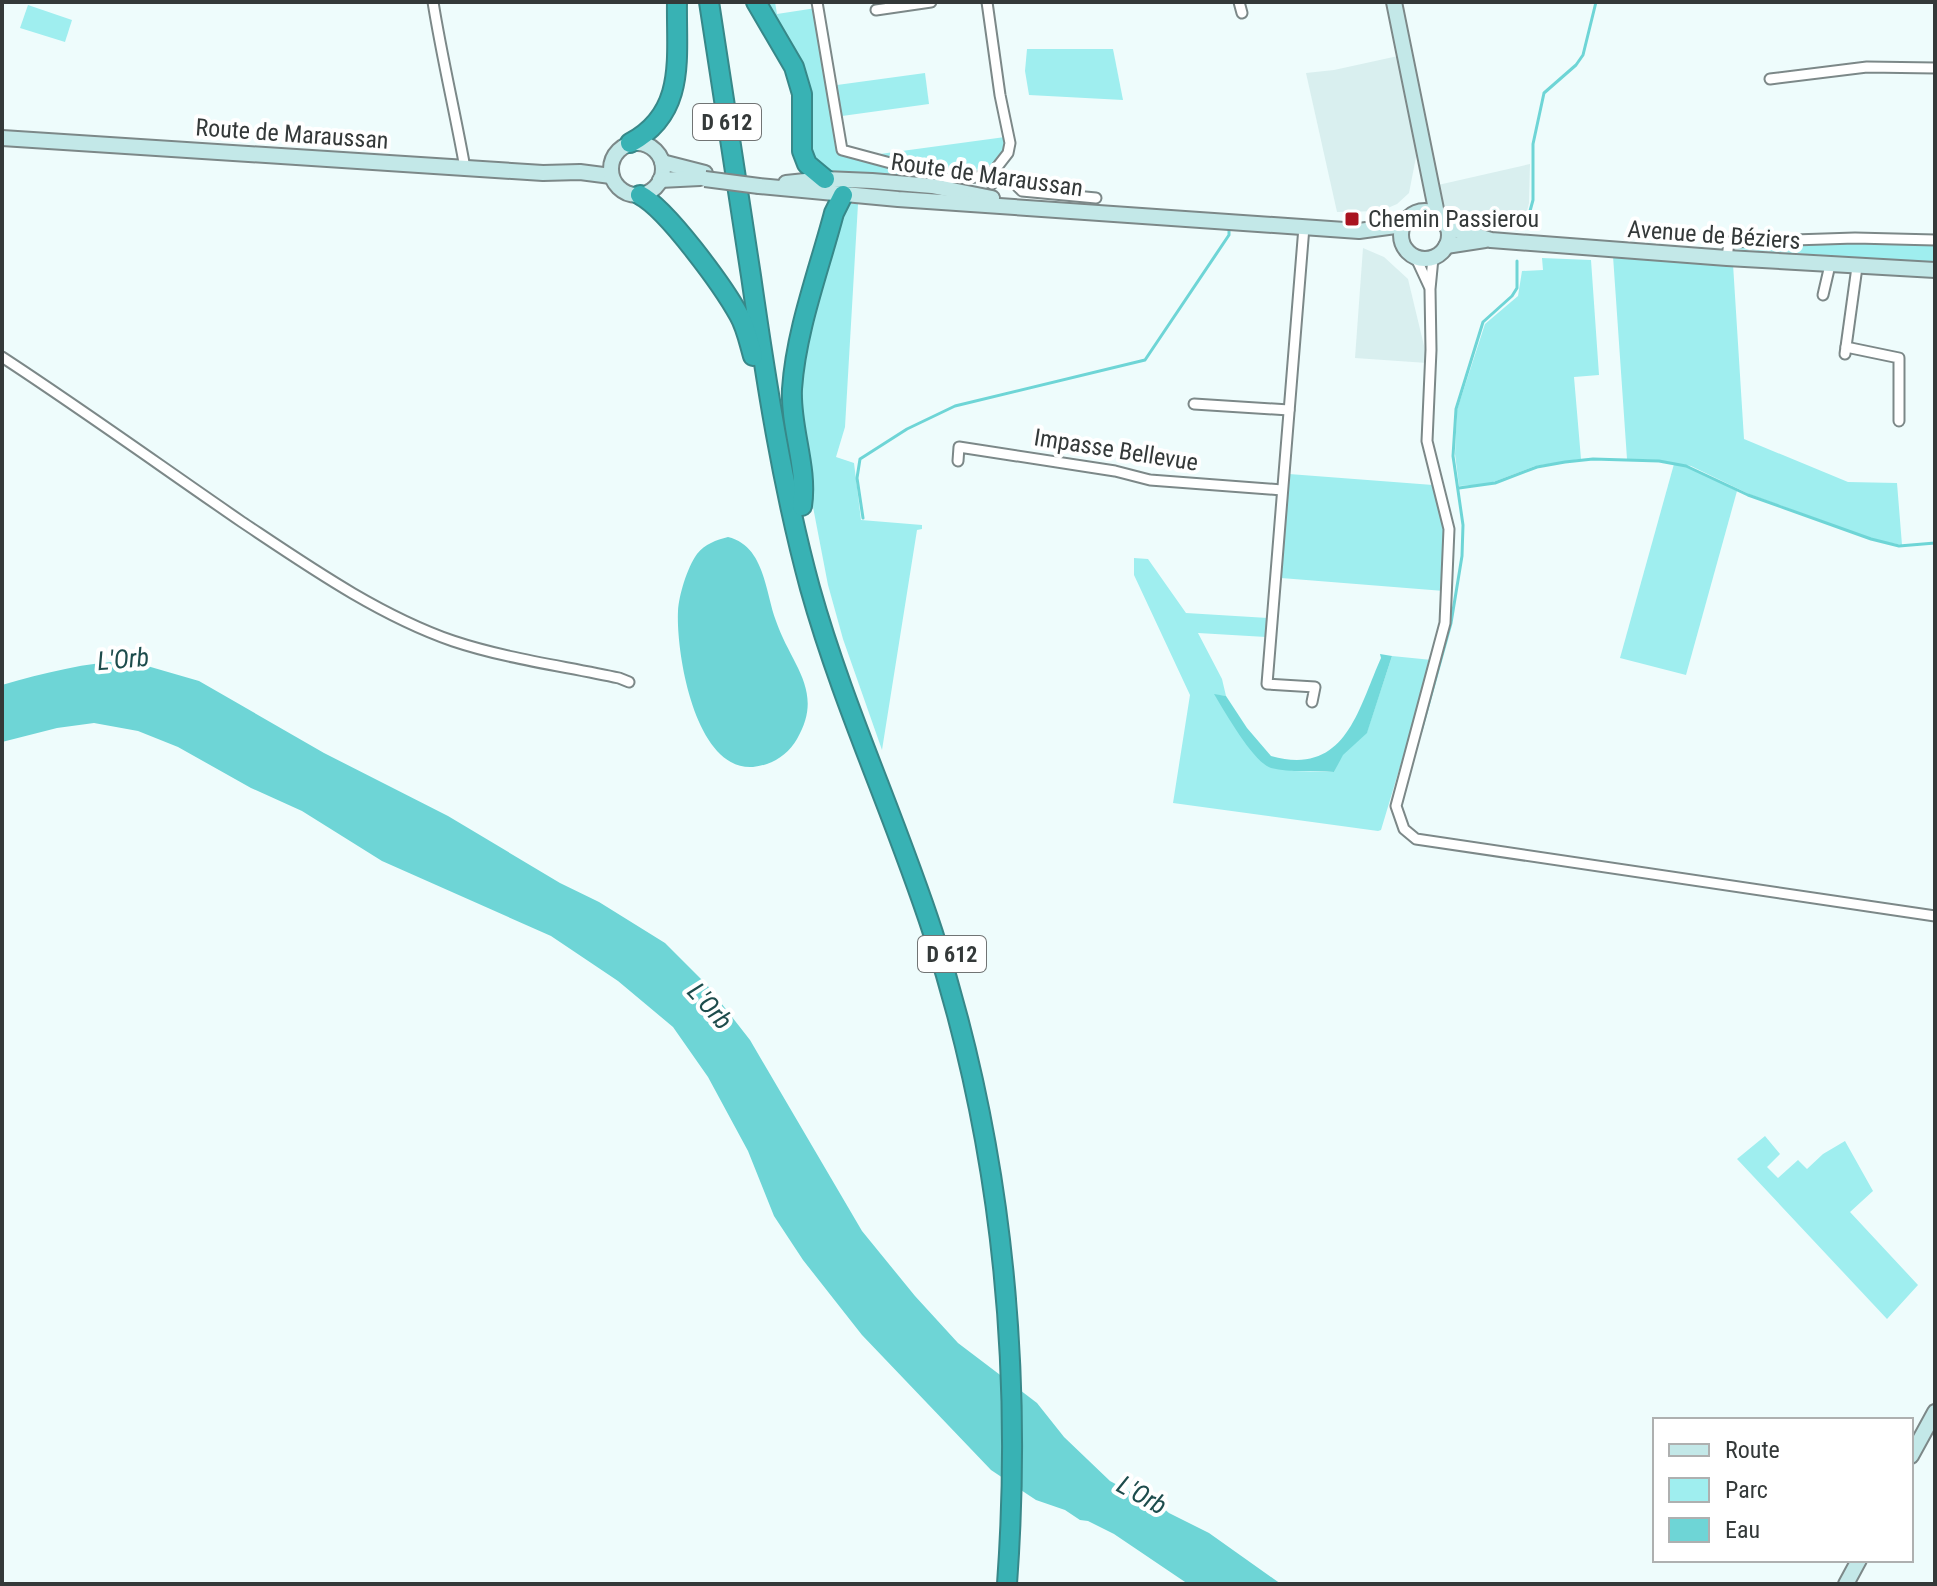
<svg xmlns="http://www.w3.org/2000/svg" width="1937" height="1586" font-family="'Roboto Condensed',sans-serif">
	<style>
		.built { fill: #d9efef }
		.green { fill: #9feeef }
		.forest { fill: #72d9da }
		.water { fill: #6ed5d6 }
		.lines { fill: none; stroke-linecap: round; stroke-linejoin: round }
		.stream { stroke: #6ed5d6; stroke-width: 3 }
		.street-casing { stroke: #7c8888; stroke-width: 13 }
		.secondary-casing { stroke: #7c8888; stroke-width: 18 }
		.highway-casing { stroke: #378889; stroke-width: 22 }
		.street { stroke: #fff; stroke-width: 9 }
		.secondary { stroke: #c3e8e8; stroke-width: 14 }
		.highway { stroke: #38b2b4; stroke-width: 18 }
		.secondary-bridge-casing { stroke: #7c8888; stroke-width: 18; stroke-linecap: butt }
		.secondary-bridge { stroke: #c3e8e8; stroke-width: 14 }
		.poi-dot { fill: #a9131f; stroke: #fff; stroke-width: 3 }
		.labels { text-anchor: middle; dominant-baseline: central; stroke-width: 8; stroke-linejoin: round; paint-order: stroke }
		.shield { fill: #fff; stroke: #717474; stroke-width: 2 }
		.shield-label { font-size: 22px; font-weight: bold; fill: #343939 }
		.street-label { font-size: 24px; fill: #343939; stroke: #fff }
		.poi-label { font-size: 24px; fill: #343939; stroke: #fff; text-anchor: start }
		.water-label { font-size: 26px; font-style: italic; fill: #1d4c4c; stroke: #fff }
	</style>
	<rect width="100%" height="100%" fill="#eefcfc"/>
	<g class="built">
		<polygon points="1398,56 1418,147 1409,193 1397,204 1381,211 1337,212 1306,73 1334,70"/>
		<polygon points="1530,164 1529,203 1525,219 1496,222 1458,220 1443,205 1438,185"/>
		<polygon points="1363,248 1384,257 1408,279 1425,350 1428,350 1427,363 1355,358"/>
	</g>
	<g class="green">
		<polygon points="763,2 775,2 777,14 816,8 838,142 837,145 842,153 954,185 834,176 822,168 811,154 809,131"/>
		<polygon points="28,5 72,20 65,42 20,28"/>
		<polygon points="1027,49 1113,49 1123,100 1029,95 1025,71"/>
		<polygon points="925,73 929,104 842,116 837,85"/>
		<path d="M1005 137 1006 147C992 169 979 174 954 176L865 156Z"/>
		<polygon points="842,203 858,204 845,427 836,457 854,463 861,520 922,525 922,529 917,530 882,750 843,639 828,585 799,434 796,388"/>
		<polygon points="1843,240 1935,243 1935,263 1735,249 1735,244"/>
		<polygon points="1613,256 1733,264 1744,439 1848,482 1897,483 1902,545 1875,540 1749,494 1691,466 1658,460 1627,459"/>
		<polygon points="1542,258 1591,260 1599,375 1574,377 1581,459 1535,466 1488,484 1459,486 1455,454 1457,410 1485,324 1518,296 1522,271 1543,270"/>
		<polygon points="1674,464 1686,466 1737,491 1686,675 1620,658"/>
		<path d="M1289 474 1433 485C1448 525 1445 549 1444 591L1281 578Z"/>
		<polygon points="1134,558 1148,559 1186,613 1268,618 1266,637 1198,633 1222,679 1226,696 1215,695 1261,761 1293,771 1334,772 1342,755 1367,732 1392,656 1432,660 1381,830 1378,831 1173,803 1190,695 1134,575"/>
		<polygon points="1765,1136 1780,1154 1767,1167 1778,1178 1798,1160 1807,1169 1823,1154 1845,1141 1873,1191 1850,1212 1918,1285 1887,1319 1737,1159"/>
	</g>
	<path class="forest" d="M1380 654 1392 656 1367 733 1343 755 1334 772C1313 770 1291 773 1271 768 1253 762 1225 712 1214 694L1226 696 1247 728 1271 756C1346 777 1358 709 1381 658Z"/>
	<g class="water">
		<path d="M728 537C765 546 765 592 776 621 791 665 825 691 797 739 788 755 772 765 753 767 695 771 676 653 678 611 679 595 687 568 697 554 705 544 716 540 728 537Z"/>
		<path d="M130 661 199 681 324 753 448 816 560 883 599 902 665 943 707 985 750 1040 862 1231 915 1296 958 1343 1037 1403 1064 1437 1110 1481 1141 1498 1155 1501 1169 1513 1209 1533 1281 1584H1188L1114 1534 1088 1521 1080 1520 1065 1510 1036 1500 991 1470 862 1335 803 1260 774 1216 748 1151 708 1077 673 1027 618 981 551 936 382 861 302 811 251 788 178 747 138 731 94 723 57 728 2 742V685C44 673 86 662 130 661Z"/>
	</g>
	<g class="lines">
		<g class="stream">
			<polyline points="1527,222 1533,200 1533,144 1544,93 1576,65 1583,55 1596,2"/>
			<polyline points="1459,488 1495,483 1537,467 1565,462 1593,459 1659,461 1686,466 1748,495 1871,539 1899,546 1935,543"/>
			<polyline points="863,518 857,478 860,459 907,429 955,406 1145,360 1229,235 1229,230"/>
			<polyline points="1421,731 1451,623 1462,556 1463,525 1453,456 1456,409 1483,322 1512,296 1517,288 1517,261"/>
		</g>
		<defs>
			<g id="street">
				<path d="M433 2C442 58 455 112 465 168"/>
				<polyline points="817,2 842,150 950,179 992,176 1010,179 1022,191 1096,198"/>
				<polyline points="987,2 1000,95 1010,143 1008,153 994,171 992,184"/>
				<polyline points="1239,2 1242,13"/>
				<polyline points="876,10 931,2"/>
				<polyline points="1770,79 1867,67 1935,68"/>
				<polyline points="1304,227 1267,684 1315,687 1312,702"/>
				<polyline points="1416,258 1429,286"/>
				<polyline points="1433,258 1430,289 1431,350 1427,441 1449,529 1445,623 1396,806 1404,829 1416,839 1935,916"/>
				<polyline points="1727,258 1729,242 1855,238 1935,240"/>
				<polyline points="1823,295 1830,265"/>
				<polyline points="1846,347 1899,358 1899,421"/>
				<polyline points="1845,354 1857,267"/>
				<path d="M2 357C83 410 162 467 242 522 308 566 378 615 453 641 507 659 564 666 619 678L629 682"/>
				<polyline points="1194,404 1289,410"/>
				<polyline points="958,461 959,447 1115,471 1150,480 1282,490"/>
			</g>
			<g id="secondary">
				<polyline points="1394,2 1437,214"/>
				<polyline points="2,138 543,173 580,172 611,176"/>
				<circle cx="637" cy="169" r="26"/>
				<polyline points="662,162 705,173"/>
				<polyline points="660,180 700,178"/>
				<polyline points="786,183 825,179 872,181 932,186 992,198"/>
				<polyline points="759,186 898,199 1359,231 1403,225"/>
				<circle cx="1425" cy="235" r="24"/>
				<polyline points="1447,227 1491,240 1727,258 1935,270"/>
				<polyline points="1446,246 1485,240"/>
				<polyline points="1911,1456 1935,1412"/>
				<polyline points="1846,1584 1859,1560"/>
			</g>
			<g id="highway">
				<path d="M709 2C723 93 737 184 751 276 766 381 782 485 810 588 843 706 895 816 933 933 1001 1143 1023 1364 1007 1584"/>
				<polyline points="756,2 794,67 802,94 802,151 807,164 825,179"/>
				<path d="M630 143C687 113 676 57 677 2"/>
				<path d="M640 195C667 209 723 286 739 315 746 327 749 342 753 356"/>
				<path d="M802 506C808 467 790 428 792 389 796 330 819 270 834 213L843 195"/>
			</g>
		</defs>
		<use href="#street" class="street-casing"/>
		<use href="#secondary" class="secondary-casing"/>
		<use href="#highway" class="highway-casing"/>
		<use href="#street" class="street"/>
		<use href="#secondary" class="secondary"/>
		<use href="#highway" class="highway"/>
		<defs>
			<polyline id="secondary-bridge" points="705,179 759,186"/>
		</defs>
		<use href="#secondary-bridge" class="secondary-bridge-casing"/>
		<use href="#secondary-bridge" class="secondary-bridge"/>
	</g>
	<rect class="poi-dot" x="1344" y="211" width="16" height="16" rx="4"/>
	<g class="labels">
		<g class="shield">
			<rect x="693" y="104" width="68" height="36" rx="6"/>
			<rect x="918" y="936" width="68" height="36" rx="6"/>
		</g>
		<g class="shield-label">
			<text x="727" y="122">D 612</text>
			<text x="952" y="954">D 612</text>
		</g>
		<g class="street-label">
			<text transform="translate(292 134) rotate(4)">Route de Maraussan</text>
			<text transform="translate(987 175) rotate(8)">Route de Maraussan</text>
			<text transform="translate(1714 235) rotate(4)">Avenue de Béziers</text>
			<text transform="translate(1116 450) rotate(9)">Impasse Bellevue</text>
		</g>
		<g class="poi-label">
			<text x="1368" y="219">Chemin Passierou</text>
		</g>
		<g class="water-label">
			<text transform="translate(123 659) rotate(-5)">L'Orb</text>
			<text transform="translate(710 1006) rotate(48)">L'Orb</text>
			<text transform="translate(1142 1495) rotate(29)">L'Orb</text>
		</g>
	</g>
	<rect width="1937" height="1586" fill="none" stroke="#343939" stroke-width="8"/>
	<rect x="1653" y="1418" width="260" height="144" fill="#ffffff" stroke="#aeb0b0" stroke-width="2"/>
	<rect x="1669" y="1444" width="40" height="12" fill="#c3e8e8" stroke="#aeb0b0" stroke-width="2"/>
	<text x="1725" y="1458" font-size="24" fill="#343939">Route</text>
	<rect x="1669" y="1478" width="40" height="24" fill="#9feeef" stroke="#aeb0b0" stroke-width="2"/>
	<text x="1725" y="1498" font-size="24" fill="#343939">Parc</text>
	<rect x="1669" y="1518" width="40" height="24" fill="#6ed5d6" stroke="#aeb0b0" stroke-width="2"/>
	<text x="1725" y="1538" font-size="24" fill="#343939">Eau</text>
</svg>
